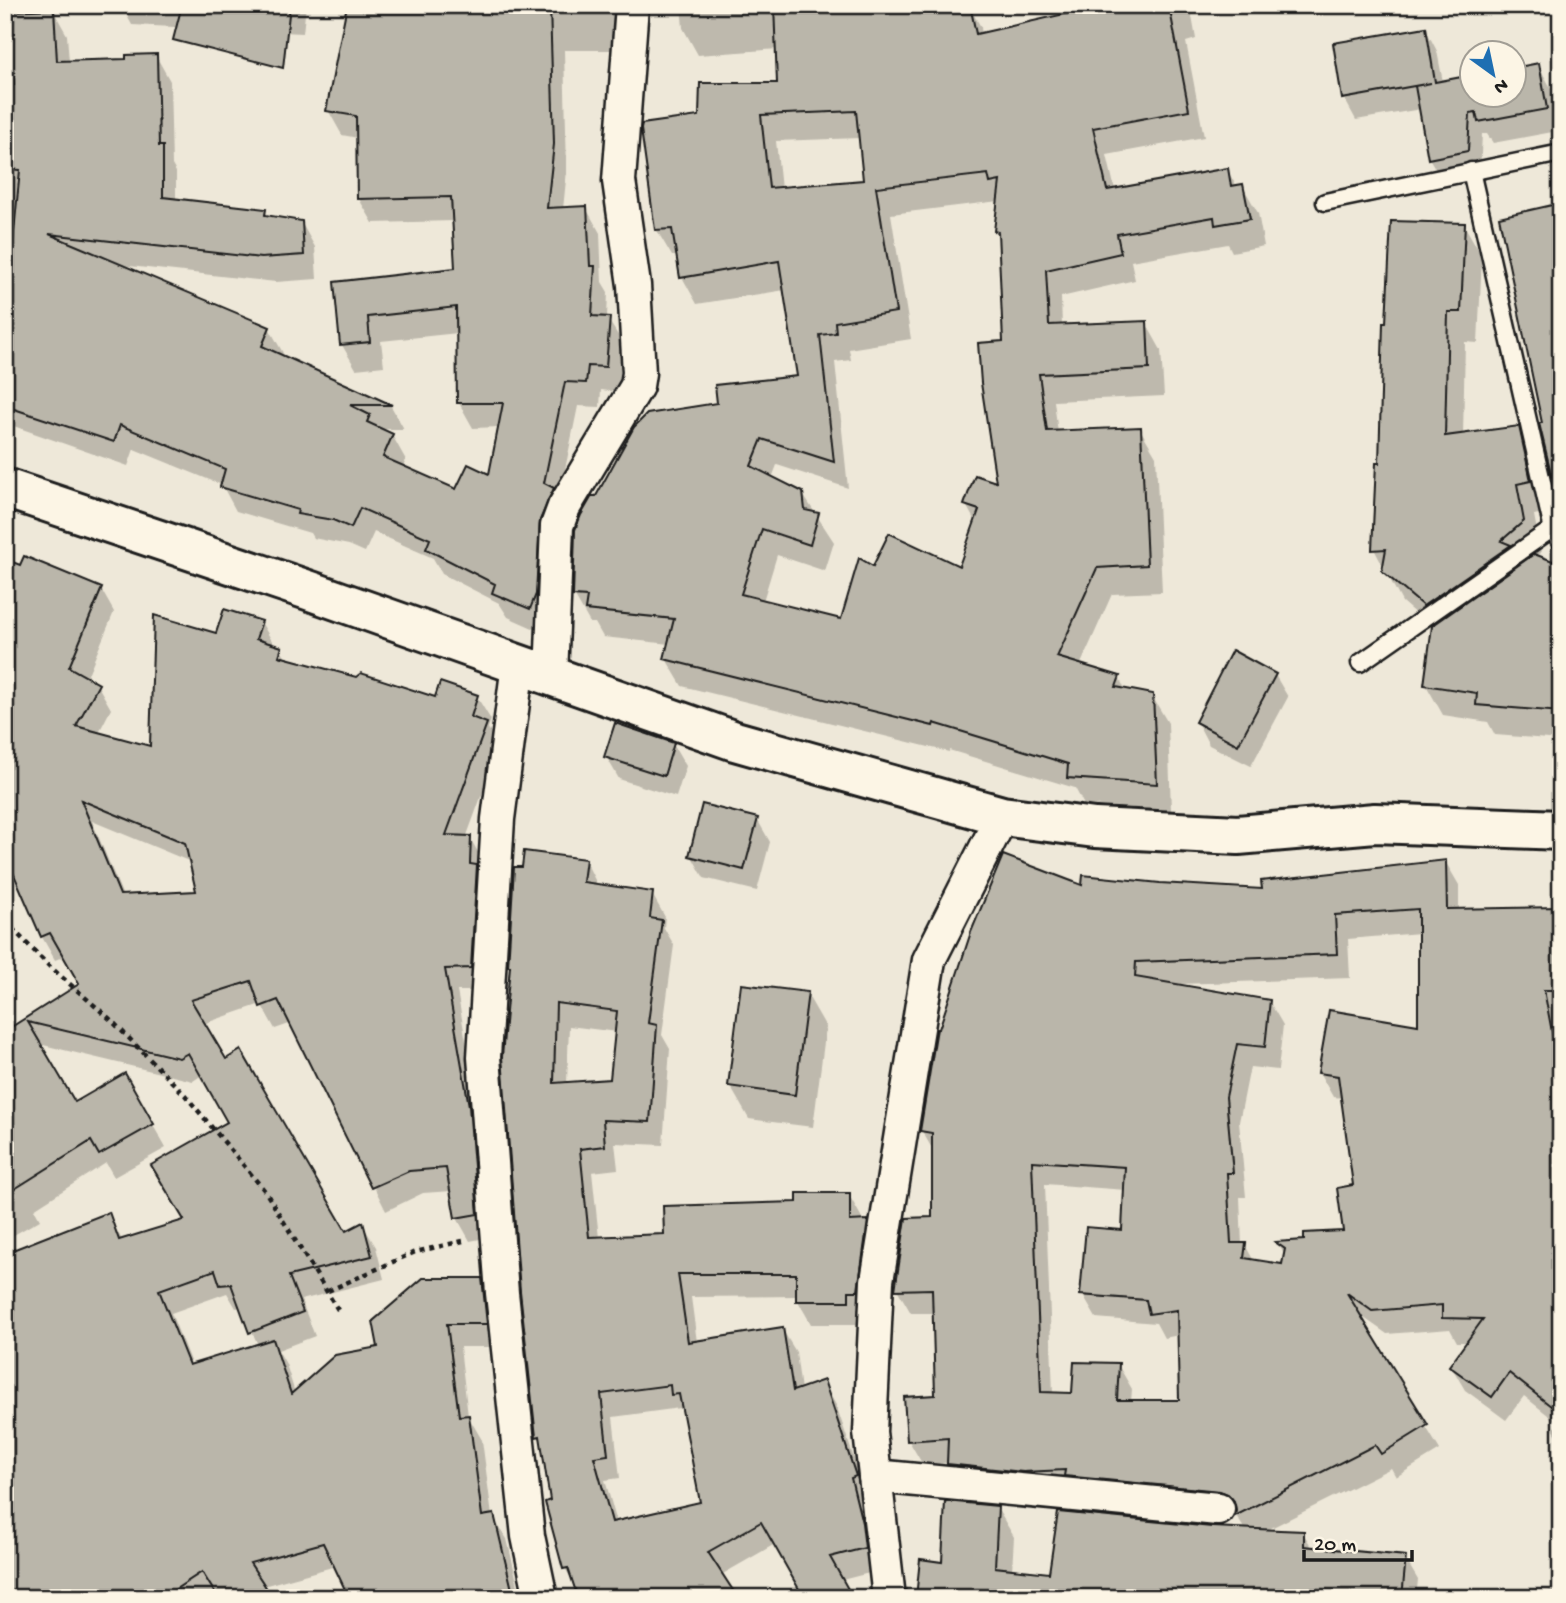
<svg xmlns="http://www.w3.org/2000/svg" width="1566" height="1603" font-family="'Gochi Hand',sans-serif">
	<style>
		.shadow { fill: #0003; fill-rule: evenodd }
		.building { fill: #bab6aa; stroke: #1c1c1c; stroke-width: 2; fill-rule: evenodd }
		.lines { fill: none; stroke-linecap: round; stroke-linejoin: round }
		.service-casing { stroke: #1c1c1c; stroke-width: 21 }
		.minor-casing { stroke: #1c1c1c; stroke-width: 37 }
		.primary-casing { stroke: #1c1c1c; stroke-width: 44 }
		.path { stroke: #1c1c1c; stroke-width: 4.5; stroke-dasharray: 5 5; stroke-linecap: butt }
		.service { stroke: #fcf5e5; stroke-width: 16 }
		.minor { stroke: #fcf5e5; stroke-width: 32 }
		.primary { stroke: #fcf5e5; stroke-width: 38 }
	</style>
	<rect width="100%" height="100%" fill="#eee8d9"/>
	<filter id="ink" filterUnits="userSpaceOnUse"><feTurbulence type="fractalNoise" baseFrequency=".0143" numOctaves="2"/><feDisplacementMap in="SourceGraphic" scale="14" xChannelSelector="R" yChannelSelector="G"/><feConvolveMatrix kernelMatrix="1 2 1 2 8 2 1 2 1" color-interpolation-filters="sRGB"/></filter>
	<g filter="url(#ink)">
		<g class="shadow">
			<polygon points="121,5 306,5 303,33 132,25"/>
			<polygon points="349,5 607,5 616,20 615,50 564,50 567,170 563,209 586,208 600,233 602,282 608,292 607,318 623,343 619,392 601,390 600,407 578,406 559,499 544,633 508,617 499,603 442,574 433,558 374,532 365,552 349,545 313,538 310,533 236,511 222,485 134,449 128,466 5,423 5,14 53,10 67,35 69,62 128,60 156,56 170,81 172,165 176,172 176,200 265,211 269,217 301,222 315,247 317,279 276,282 120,265 269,328 283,353 281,357 391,406 404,429 379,429 392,435 406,460 403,467 457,491 490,476 500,427 473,428 459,403 458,333 381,341 384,366 356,369 342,345 336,283 457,269 454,221 373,223 359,199 358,138 342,135 328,110"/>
			<path d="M681 5H968L981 27 989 107 1059 17 1057 5H1190L1196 39 1186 42 1204 137 1107 155 1115 190 1227 170 1237 187 1242 185 1258 213 1264 246 1232 252 1228 244 1131 261 1135 280 1061 297 1062 326 1146 323 1161 350 1164 396 1054 401 1058 433 1140 429 1156 456 1162 592 1112 594 1080 666 1119 678 1126 691 1152 696 1168 723 1171 810 1084 805 1075 788 949 750V752L682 686 666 659 670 644 603 637 595 623H590L574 595 597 498 719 404 799 377 785 290 697 304 682 277 678 256H672L656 229 700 117 779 85 778 49 698 55 683 28ZM860 138 865 182 781 189 776 141ZM999 201 996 231 1000 238 1005 343 998 484 966 505 976 523 960 569 842 621 763 601 777 555 825 571 834 542 802 493 772 478 777 465 848 488 835 362 851 360 849 349 911 339 891 214Z"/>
			<polygon points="1425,28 1437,51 1443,82 1472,94 1514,94 1514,70 1538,65 1551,88 1558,131 1493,143 1487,134 1482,134 1480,173 1442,180 1429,158 1421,109 1356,120 1344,98"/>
			<polygon points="1561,205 1561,489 1553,476 1545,424"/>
			<polygon points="1464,225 1482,256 1478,343 1465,342 1463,436 1518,428 1536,459 1548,512 1534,515 1541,553 1536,557 1561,566 1561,740 1495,735 1488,722 1443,715 1426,685 1433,629 1402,602 1374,549 1387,325"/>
			<path d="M101 589 114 612 86 679 98 686 111 709 98 734 152 748 217 635 261 622 275 646 280 648 287 660 436 699 477 697 491 720 488 728 499 748 466 838H470L483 861V991H457L482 1131 490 1237 470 1241 457 1218 452 1191 423 1193 386 1211 292 1023 275 1029 261 1004 203 1024 225 1061 346 1233 362 1224 376 1247 384 1279 301 1300 315 1336 278 1350 286 1364 295 1393 380 1349 481 1280 495 1303 499 1347H460L468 1416 482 1440 492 1516 507 1539 521 1598H336L349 1593 336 1566 263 1586 271 1598H6L108 1214 122 1240 186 1221 230 1123 202 1075 193 1081 39 1044 75 1104 124 1075 166 1148 114 1177 106 1163 34 1209 40 1220 5 1240V1032L82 985 65 956 55 960 42 937 5 849V804ZM92 821 191 862 198 893 123 896ZM227 1293 236 1308 241 1307 258 1345 192 1366 171 1313Z"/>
			<polygon points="1275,675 1288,697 1251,766 1209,745 1197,722"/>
			<polygon points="673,744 686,766 676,797 619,779 606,756"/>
			<polygon points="757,819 770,842 757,891 704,878 691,855"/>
			<path d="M585 860 598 886 652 894 665 917 664 928 674 945 662 1035 670 1049 663 1145 615 1143 618 1169 592 1172 599 1238 666 1236 799 1203 849 1195 862 1218V1222H867L881 1245 862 1324H811L798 1301V1296L691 1297 697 1342 782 1329 796 1352 801 1390 823 1382 836 1405 868 1500 877 1571 842 1580 775 1544 721 1575 578 1590 565 1568 544 1447 538 1436 510 966 515 868ZM649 913H652L650 927ZM569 1026 617 1032 612 1081 567 1084ZM680 1408 685 1416 702 1503 617 1523 605 1480 620 1478 613 1417Z"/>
			<path d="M1445 861 1459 885V910L1561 909V1013H1556L1561 1036V1442L1553 1429 1558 1423 1524 1396 1506 1420 1465 1390 1451 1366 1468 1342H1457L1450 1329 1387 1334 1357 1313 1440 1450 1396 1477 1391 1468 1265 1531 1303 1533 1313 1549 1405 1558 1418 1580 1416 1598H1204L944 1564 997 1508 1014 1537 1012 1571 1050 1575 1245 1530 1235 1514 962 1488 948 1463 923 1465 909 1441 936 1397 934 1313H911L897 1289 934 1219V1152L922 1131 1083 887 1160 885 1264 891ZM1420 933V1027L1319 1072 1333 1097 1343 1098 1355 1187 1345 1232 1306 1242 1278 1243 1285 1256 1283 1265 1254 1261 1245 1245H1242L1240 1197H1246L1239 1122 1250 1067 1278 1070 1283 1025 1269 1001 1179 984 1350 978 1348 939ZM1045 1184 1126 1190 1123 1231 1082 1294 1096 1318 1156 1323 1164 1338 1179 1335 1181 1402H1131L1132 1389 1118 1365 1073 1394H1053Z"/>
			<polygon points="807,994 826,1027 813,1127 749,1119 730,1086"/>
			<polygon points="1561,1585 1561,1598 1535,1598"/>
		</g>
		<g class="building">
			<polygon points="182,5 290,5 283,68 173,40"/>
			<polygon points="347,5 550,5 554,144 547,208 587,206 590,266 595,266 592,316 610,317 606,367 588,366 586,383 565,382 544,483 554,488 540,520 536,594 530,609 492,593 495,584 426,549 430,539 360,508 351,528 333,520 297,514 298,510 220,487 225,469 120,425 114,442 5,406 5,263 11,263 20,170 5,169 5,85 14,85 10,11 54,9 57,61 126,59 126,55 157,54 159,146 163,146 163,197 266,209 265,215 302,221 304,255 261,258 49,234 270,327 262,346 392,405 350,405 370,415 367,422 393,434 383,457 456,489 468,464 489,474 503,403 457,403 456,307 368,317 370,342 340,345 334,282 455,268 451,197 357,199 356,116 326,111"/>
			<path d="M774 5H970L976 34 1104 5H1169L1189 110 1093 128 1107 190 1228 168 1231 186 1243 184 1250 219 1215 225 1214 217 1117 234 1121 253 1046 270 1049 325 1147 321 1149 369 1039 374 1047 431 1141 427 1147 565 1097 568 1057 657 1120 676 1116 687 1153 694 1157 784 1067 778 1068 764 934 723 933 726 664 659 674 619 585 610 587 597 573 596 575 530 581 515 592 496H596L634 427 647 414 717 403 715 385 797 376 779 261 680 278 672 229 655 230 641 129 642 124 699 116 700 83H777ZM856 111 863 180 769 188 761 115ZM988 174 990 183 1000 181 994 231 998 232 1003 341 978 343 981 383 996 482 975 475 964 505 979 510 959 566 889 533 873 566 859 558 841 619 741 594 762 529 810 545 819 513 805 510 803 492 751 466 762 439 834 462 820 335 836 333 835 322 896 312 876 187Z"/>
			<polygon points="1426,27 1435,82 1472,75 1472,94 1514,94 1514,68 1539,63 1547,109 1478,122 1476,112 1470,113 1468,151 1428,159 1415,86 1431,83 1342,99 1333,43"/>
			<polygon points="1561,203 1561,475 1552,477 1539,423 1542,423 1499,217"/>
			<polygon points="1391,221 1465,223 1461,312 1448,312 1445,436 1519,426 1531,481 1517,484 1524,521 1501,541 1511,545 1423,606 1382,571 1386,549 1372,550 1376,463 1379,463 1383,323 1386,323"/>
			<polygon points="1534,554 1561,564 1561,712 1476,705 1477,693 1424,685 1432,626"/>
			<path d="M24 556 102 588 69 667 99 684 76 726 150 746 154 615 216 633 224 609 262 621 256 639 282 647 279 656 356 677 361 673 435 697 440 682 478 695 471 717 487 723 446 835 471 836 470 864 477 865 471 968 445 969 469 1106 478 1214 455 1218 446 1168 409 1171 371 1188 278 1000 260 1007 251 981 191 1000 226 1059 241 1050 346 1231 363 1222 372 1256 289 1276 303 1312 249 1333 231 1284 220 1285 215 1270 159 1290 189 1365 273 1339 291 1394 335 1355 378 1347 373 1321 423 1278H482L487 1324H447L459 1416 469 1415 482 1516 494 1514 514 1598H349L323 1543 250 1563 273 1598H218L202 1572 162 1598H5V1253L109 1212 119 1240 184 1220 151 1165 227 1122 188 1053 179 1058 28 1022 75 1102 125 1073 154 1124 99 1155 91 1141 5 1195V1031L79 984 50 933 41 937 5 854V559L20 565ZM81 800 185 843 196 891 120 895Z"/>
			<polygon points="1232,650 1276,674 1238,745 1195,722"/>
			<polygon points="615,723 674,743 664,776 604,757"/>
			<polygon points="702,804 758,818 744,870 689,856"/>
			<path d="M524 851 586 859 583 882 653 892 650 918 662 920 648 1023 657 1025 650 1122 603 1120 605 1146 580 1149 589 1237 664 1234 663 1206 797 1202V1193H850V1221L868 1220 858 1291H849V1301H796V1274H678L688 1342 783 1327 793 1391 824 1380 856 1476 851 1478 862 1523 865 1548 830 1557 853 1598H804L761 1522 708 1552 738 1598H578L568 1568 563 1569 545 1502 550 1500 540 1436 536 1437 520 1291 502 1057 510 966H508L514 867H522ZM556 1003 617 1011 610 1079 554 1083ZM670 1385 671 1395 679 1394 700 1502 612 1522 594 1457 608 1455 601 1394Z"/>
			<path d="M1003 855 1082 885 1083 875 1160 883 1262 889 1261 881 1446 860 1447 909 1561 907V990H1544L1561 1079V1414L1509 1373 1492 1397 1449 1366 1483 1319 1442 1318V1305L1372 1311 1347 1293 1428 1425 1381 1454 1375 1445 1235 1516 1236 1510 1234 1501 1228 1494 1220 1491 1064 1476 1065 1470 1023 1472 947 1464 948 1438 907 1441 904 1397 935 1395 932 1289 895 1290 906 1218 932 1217V1133L920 1131 936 1034 937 1029H939L971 932ZM1418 909V1025L1329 1010 1318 1073 1338 1076 1353 1185 1337 1188 1343 1231 1304 1233V1240L1275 1242 1285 1249 1282 1264 1244 1258 1246 1243H1231L1227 1173H1233L1226 1097 1237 1044 1265 1047 1270 1000 1135 977 1136 962 1337 954 1335 915ZM1032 1161 1125 1167 1122 1230 1086 1227 1080 1295 1146 1300 1149 1314 1177 1310 1179 1400H1117L1119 1363 1074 1362 1072 1393 1041 1392Z"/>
			<polygon points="741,984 808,992 795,1095 728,1086"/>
			<polygon points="945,1501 998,1506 995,1567 1049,1573 1058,1512 1212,1527 1304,1531 1304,1546 1406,1556 1402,1598 916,1598 920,1559 942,1562"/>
		</g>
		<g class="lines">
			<defs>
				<g id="service">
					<polyline points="1471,171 1553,530 1561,542"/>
					<polyline points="1325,202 1561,153"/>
					<polyline points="1360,663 1559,524"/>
				</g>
				<g id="minor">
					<polyline points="518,664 498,819 484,1057 502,1293 528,1536 541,1598"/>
					<polyline points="551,676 557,526 564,507 637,386 639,373 634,285 619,181 632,5"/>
					<polyline points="875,1476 1218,1509"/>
					<polyline points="889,1598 870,1432 877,1281 929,960 1002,816"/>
				</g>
				<polyline id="primary" points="5,488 308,590 735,741 1002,816 1095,828 1238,835 1375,823 1561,830"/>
			</defs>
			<use href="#service" class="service-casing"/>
			<use href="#minor" class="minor-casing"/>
			<use href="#primary" class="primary-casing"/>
			<g class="path">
				<polyline points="5,921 48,965 110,1019 185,1095 265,1191 338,1310"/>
				<polyline points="328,1291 415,1252 463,1241"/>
			</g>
			<use href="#service" class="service"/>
			<use href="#minor" class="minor"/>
			<use href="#primary" class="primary"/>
		</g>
	</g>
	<rect width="1566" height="1603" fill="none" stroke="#fcf5e5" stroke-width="28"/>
	<rect x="14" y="14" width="1538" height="1575" fill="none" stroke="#1c1c1c" stroke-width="2.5" filter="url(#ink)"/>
	<g transform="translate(1493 74) rotate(147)"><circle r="33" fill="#fcf5e5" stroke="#a29e95" stroke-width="2"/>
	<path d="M0-5L12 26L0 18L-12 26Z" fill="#1f6fb2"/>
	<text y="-10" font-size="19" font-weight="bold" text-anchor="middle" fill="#1c1c1c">N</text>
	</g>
	<path d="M1304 1550v10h108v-10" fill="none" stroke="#1c1c1c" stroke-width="3.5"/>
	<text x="1314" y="1550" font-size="21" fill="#1c1c1c" stroke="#fcf5e5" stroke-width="5" paint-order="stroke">20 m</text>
</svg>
